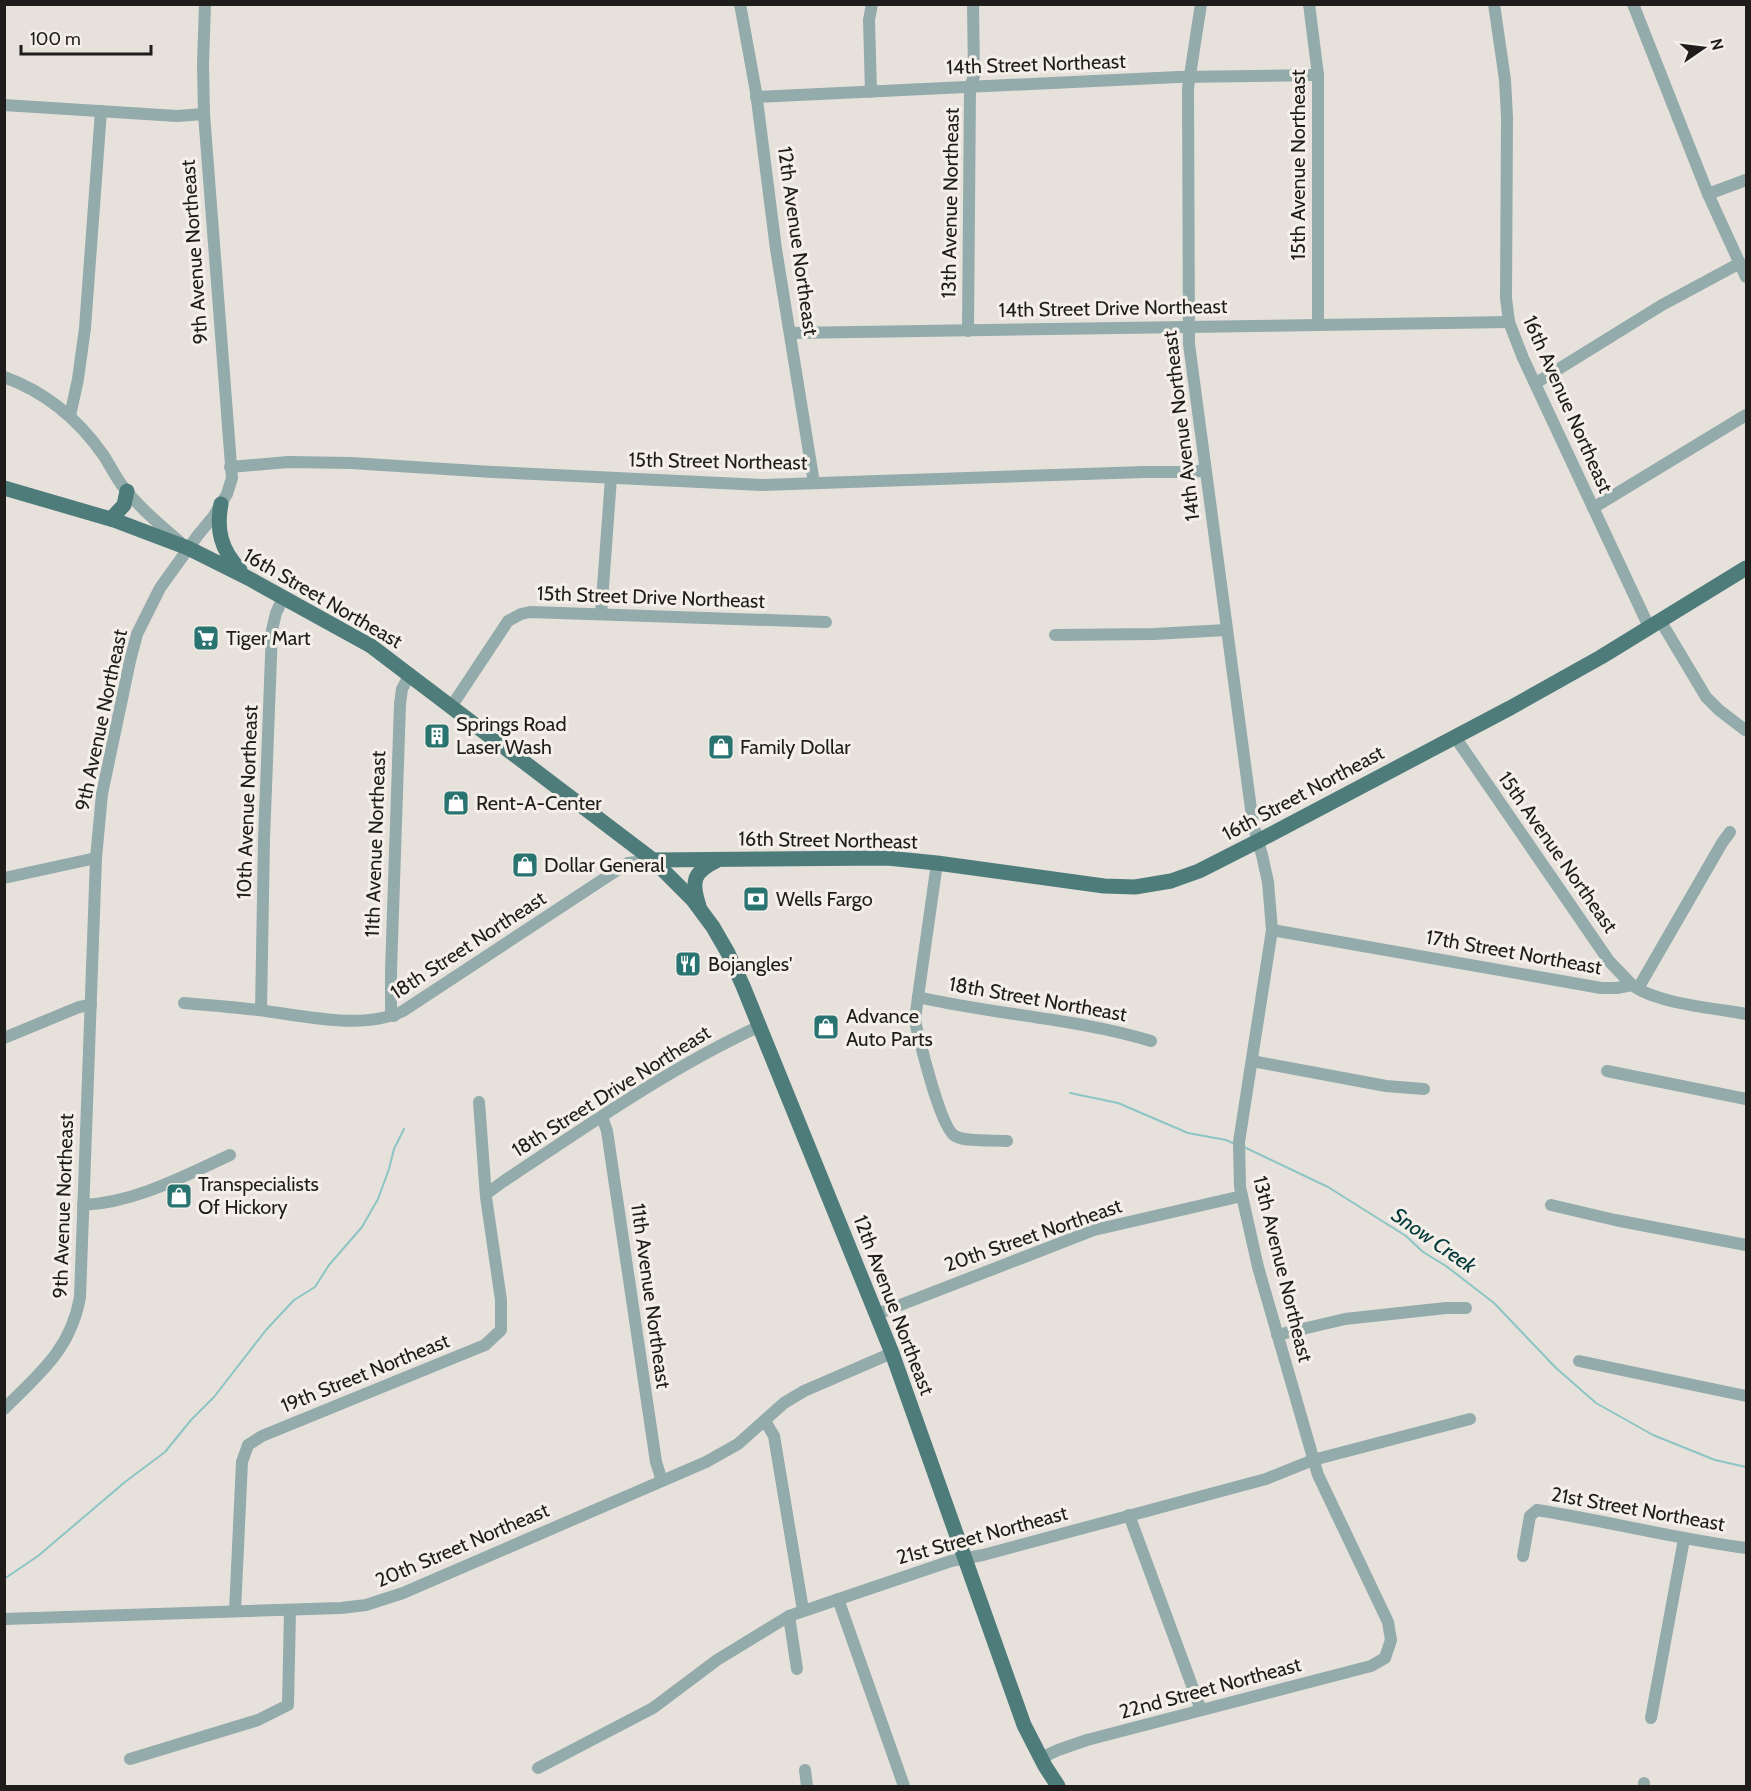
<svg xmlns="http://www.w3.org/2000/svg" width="1751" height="1791" font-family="Cabin,sans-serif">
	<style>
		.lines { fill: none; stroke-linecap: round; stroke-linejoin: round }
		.stream { stroke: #8cc5c3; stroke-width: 2 }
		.minor { stroke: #93abaa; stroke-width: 12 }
		.major { stroke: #4e7c7a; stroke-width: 15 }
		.labels { text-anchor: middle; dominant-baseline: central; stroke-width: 6; stroke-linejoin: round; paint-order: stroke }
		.street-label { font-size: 20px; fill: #1f1d1b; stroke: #f4efe9 }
		.poi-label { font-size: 20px; fill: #1f1d1b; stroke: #f4efe9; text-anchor: start }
		.water-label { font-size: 21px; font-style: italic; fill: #003938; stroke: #f4efe9 }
	</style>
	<rect width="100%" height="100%" fill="#e7e1dc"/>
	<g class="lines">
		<g class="stream">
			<polyline points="1070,1093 1118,1103 1188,1133 1226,1140 1235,1144"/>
			<polyline points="1244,1147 1328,1187 1406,1236 1423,1252 1446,1266 1494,1303 1556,1368 1596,1403 1653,1435 1715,1460 1746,1467"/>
			<polyline points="4,1579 38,1556 125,1482 165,1452 191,1420 214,1397 266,1330 294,1300 315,1287 329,1265 362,1227 378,1199 389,1169 394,1149 404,1129"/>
		</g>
		<g class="minor">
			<polyline points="740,4 756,92 776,249 814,483"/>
			<polyline points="1309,4 1318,75 1318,325"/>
			<polyline points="1494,4 1505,80 1507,117 1506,298 1509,322 1523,358 1649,627"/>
			<polyline points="1633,4 1708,194 1746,277"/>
			<polyline points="871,92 869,20 872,4"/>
			<polyline points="756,97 1178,77 1318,75"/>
			<polyline points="4,105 177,116 204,114"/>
			<polyline points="1708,194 1746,180"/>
			<polyline points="968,331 970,87 974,76 973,4"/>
			<polyline points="790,333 1509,322"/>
			<path d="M4 377C46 392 79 420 104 456 111 467 116 478 124 488 140 508 160 525 180 542"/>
			<polyline points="1536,383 1662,305 1740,263"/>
			<polyline points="70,416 78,379 85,328 101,111"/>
			<polyline points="230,467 288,462 351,463 492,472 762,485 1144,472 1194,472 1204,470"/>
			<polyline points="1593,508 1746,415"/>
			<polyline points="601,614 611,478"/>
			<polyline points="1660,620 1706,697 1719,710 1745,730"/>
			<polyline points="1055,635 1154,634 1226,630"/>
			<polyline points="451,707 508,621 521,614 530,612 826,622"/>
			<polyline points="1455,737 1609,961 1632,985 1638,987 1640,985 1722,843 1730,832"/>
			<path d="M937 863 918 997 915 1020 917 1030C922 1049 941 1128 955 1136 965 1142 994 1140 1007 1141"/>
			<polyline points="4,878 96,858"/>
			<path d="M1272 930 1601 988H1617L1632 985C1657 1004 1715 1008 1746 1014"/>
			<path d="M918 997C995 1015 1075 1018 1151 1041"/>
			<path d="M184 1003C208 1005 233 1007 258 1010 300 1015 363 1031 403 1011L628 863 653 860"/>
			<polyline points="261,1010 264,840 272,630 276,613 283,598"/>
			<polyline points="394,1016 391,1010 391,971 400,704 402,689 410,674"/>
			<polyline points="4,1038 79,1007 91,1005"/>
			<polyline points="1252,1061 1386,1086 1424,1089"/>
			<polyline points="1607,1071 1746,1099"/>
			<polyline points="602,1117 607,1131 656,1462 662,1481"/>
			<path d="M486 1194 504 1181C587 1126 669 1068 760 1026"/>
			<path d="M83 1205C136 1202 182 1177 230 1155"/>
			<polyline points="1551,1205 1615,1220 1746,1245"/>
			<polyline points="877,1314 1094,1230 1242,1196"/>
			<polyline points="1277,1335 1345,1319 1446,1308 1466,1308"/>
			<polyline points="1579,1361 1746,1396"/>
			<path d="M4 1409C40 1373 71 1349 80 1297L96 858 102 794 130 661 137 634 160 588 198 535 213 517 227 494 232 478 204 114 203 64 205 4"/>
			<polyline points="765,1421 774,1436 803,1610"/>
			<polyline points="1129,1515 1201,1710"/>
			<path d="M1523 1556 1530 1516 1537 1510C1607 1521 1676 1539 1746 1548"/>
			<polyline points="838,1599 904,1786"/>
			<polyline points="235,1611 242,1462 248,1445 262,1436 485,1345 501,1330 501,1300 486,1197 479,1102"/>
			<polyline points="789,1616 797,1669"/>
			<polyline points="4,1619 341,1608 366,1605 403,1593 706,1462 738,1444 784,1403 804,1391 892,1353"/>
			<polyline points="1651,1718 1684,1539"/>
			<polyline points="1041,1758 1058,1750 1087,1740 1371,1666 1385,1658 1391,1640 1388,1622 1318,1475 1258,1267 1240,1187 1239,1142 1272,930 1268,882 1262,855 1253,824 1189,344 1188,88 1201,4"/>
			<polyline points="130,1759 258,1720 288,1705 290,1611"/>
			<polyline points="538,1768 653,1708 717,1660 789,1616 951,1561 983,1555 1266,1479 1313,1460 1470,1419"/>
			<polyline points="805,1770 807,1786"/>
			<polyline points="1644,1786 1644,1783"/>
		</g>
		<g class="major">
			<polyline points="4,488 114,520 188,548 248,578 371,646 653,860 693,900 713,927 728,953 743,986 892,1353 1024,1725 1045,1766 1058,1786"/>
			<path d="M221 504C216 530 221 550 240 570"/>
			<polyline points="111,519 124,505 127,491"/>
			<polyline points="653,860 887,858 937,863 1104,886 1135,887 1171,881 1199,871 1258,841 1510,708 1601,657 1746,568"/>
			<path d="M699 906C691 882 693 872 716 861"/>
		</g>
	</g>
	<defs>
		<symbol id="supermarket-square" viewBox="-11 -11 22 22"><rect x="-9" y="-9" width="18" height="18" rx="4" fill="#297371" stroke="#f4efe9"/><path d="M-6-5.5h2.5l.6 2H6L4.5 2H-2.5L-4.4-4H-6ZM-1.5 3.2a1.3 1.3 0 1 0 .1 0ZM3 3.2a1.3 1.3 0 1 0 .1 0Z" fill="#fff"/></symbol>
		<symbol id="building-square" viewBox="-11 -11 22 22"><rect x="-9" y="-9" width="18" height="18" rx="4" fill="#297371" stroke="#f4efe9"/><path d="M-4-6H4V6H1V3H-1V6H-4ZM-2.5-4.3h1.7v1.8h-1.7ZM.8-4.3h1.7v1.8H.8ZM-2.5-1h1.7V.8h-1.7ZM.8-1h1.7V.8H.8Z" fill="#fff"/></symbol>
		<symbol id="shop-square" viewBox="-11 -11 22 22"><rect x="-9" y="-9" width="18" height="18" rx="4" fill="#297371" stroke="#f4efe9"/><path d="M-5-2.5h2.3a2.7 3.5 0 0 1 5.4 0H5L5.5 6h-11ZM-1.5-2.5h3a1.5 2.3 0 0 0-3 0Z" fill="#fff"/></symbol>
		<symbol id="bank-square" viewBox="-11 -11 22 22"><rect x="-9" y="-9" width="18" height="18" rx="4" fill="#297371" stroke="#f4efe9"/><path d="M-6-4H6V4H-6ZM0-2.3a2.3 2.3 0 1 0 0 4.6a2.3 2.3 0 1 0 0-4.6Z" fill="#fff"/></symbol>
		<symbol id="restaurant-square" viewBox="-11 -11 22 22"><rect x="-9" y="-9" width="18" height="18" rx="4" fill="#297371" stroke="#f4efe9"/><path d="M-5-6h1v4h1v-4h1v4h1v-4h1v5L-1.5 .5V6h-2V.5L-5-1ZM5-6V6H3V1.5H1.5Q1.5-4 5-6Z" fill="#fff"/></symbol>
	</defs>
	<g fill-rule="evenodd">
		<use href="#supermarket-square" x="191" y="623" width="30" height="30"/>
		<use href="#building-square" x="422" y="721" width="30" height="30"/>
		<use href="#shop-square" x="706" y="732" width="30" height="30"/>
		<use href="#shop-square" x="441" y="788" width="30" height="30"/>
		<use href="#shop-square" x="510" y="850" width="30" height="30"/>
		<use href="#bank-square" x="741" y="884" width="30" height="30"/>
		<use href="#restaurant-square" x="673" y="949" width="30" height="30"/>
		<use href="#shop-square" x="811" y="1012" width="30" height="30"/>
		<use href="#shop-square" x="164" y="1181" width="30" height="30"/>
	</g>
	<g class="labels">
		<g class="street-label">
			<text transform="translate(1036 64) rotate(-2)">14th Street Northeast</text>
			<text transform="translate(1298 165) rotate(-90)">15th Avenue Northeast</text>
			<text transform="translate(950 203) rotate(-89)">13th Avenue Northeast</text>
			<text transform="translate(798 241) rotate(82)">12th Avenue Northeast</text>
			<text transform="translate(194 252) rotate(-94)">9th Avenue Northeast</text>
			<text transform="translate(1113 308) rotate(-1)">14th Street Drive Northeast</text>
			<text transform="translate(1568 404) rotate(66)">16th Avenue Northeast</text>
			<text transform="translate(1181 426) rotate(-97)">14th Avenue Northeast</text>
			<text transform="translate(718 461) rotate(1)">15th Street Northeast</text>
			<text transform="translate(651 597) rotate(2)">15th Street Drive Northeast</text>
			<text transform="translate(323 598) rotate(30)">16th Street Northeast</text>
			<text transform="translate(101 720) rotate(-78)">9th Avenue Northeast</text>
			<text transform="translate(1303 793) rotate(-28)">16th Street Northeast</text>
			<text transform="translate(247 802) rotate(-88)">10th Avenue Northeast</text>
			<text transform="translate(828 840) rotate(1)">16th Street Northeast</text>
			<text transform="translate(375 844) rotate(-88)">11th Avenue Northeast</text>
			<text transform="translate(1558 852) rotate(55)">15th Avenue Northeast</text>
			<text transform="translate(468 945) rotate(-33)">18th Street Northeast</text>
			<text transform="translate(1514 952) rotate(10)">17th Street Northeast</text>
			<text transform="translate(1038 999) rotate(10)">18th Street Northeast</text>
			<text transform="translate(611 1091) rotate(-32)">18th Street Drive Northeast</text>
			<text transform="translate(63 1206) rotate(-88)">9th Avenue Northeast</text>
			<text transform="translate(1033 1235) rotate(-19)">20th Street Northeast</text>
			<text transform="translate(1283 1269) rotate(76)">13th Avenue Northeast</text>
			<text transform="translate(651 1296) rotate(82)">11th Avenue Northeast</text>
			<text transform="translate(894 1305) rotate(69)">12th Avenue Northeast</text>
			<text transform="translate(365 1373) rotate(-22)">19th Street Northeast</text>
			<text transform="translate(1638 1509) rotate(10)">21st Street Northeast</text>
			<text transform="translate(982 1535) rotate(-15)">21st Street Northeast</text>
			<text transform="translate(462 1545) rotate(-23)">20th Street Northeast</text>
			<text transform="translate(1210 1688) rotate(-15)">22nd Street Northeast</text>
		</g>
		<g class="poi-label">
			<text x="226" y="638">Tiger Mart</text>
			<text x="456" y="724">Springs Road<tspan x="456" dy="23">Laser Wash</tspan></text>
			<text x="740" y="747">Family Dollar</text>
			<text x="476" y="803">Rent-A-Center</text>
			<text x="544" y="865">Dollar General</text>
			<text x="776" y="899">Wells Fargo</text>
			<text x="708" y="964">Bojangles'</text>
			<text x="846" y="1016">Advance<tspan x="846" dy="23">Auto Parts</tspan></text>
			<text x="198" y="1184">Transpecialists<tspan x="198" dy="23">Of Hickory</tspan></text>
		</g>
		<g class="water-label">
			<text transform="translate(1434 1240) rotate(35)">Snow Creek</text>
		</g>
	</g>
	<rect width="1751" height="1791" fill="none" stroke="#1f1d1b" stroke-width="12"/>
	<g transform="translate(1703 48) rotate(76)" stroke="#f4efe9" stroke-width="4.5" paint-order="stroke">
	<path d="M0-4.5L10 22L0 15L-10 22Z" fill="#1f1d1b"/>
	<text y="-9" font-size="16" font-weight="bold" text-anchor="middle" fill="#1f1d1b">N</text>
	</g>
	<path d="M21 45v9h130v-9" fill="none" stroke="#1f1d1b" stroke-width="3"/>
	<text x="30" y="45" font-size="18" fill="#1f1d1b" stroke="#f4efe9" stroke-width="4.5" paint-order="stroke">100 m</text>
</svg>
